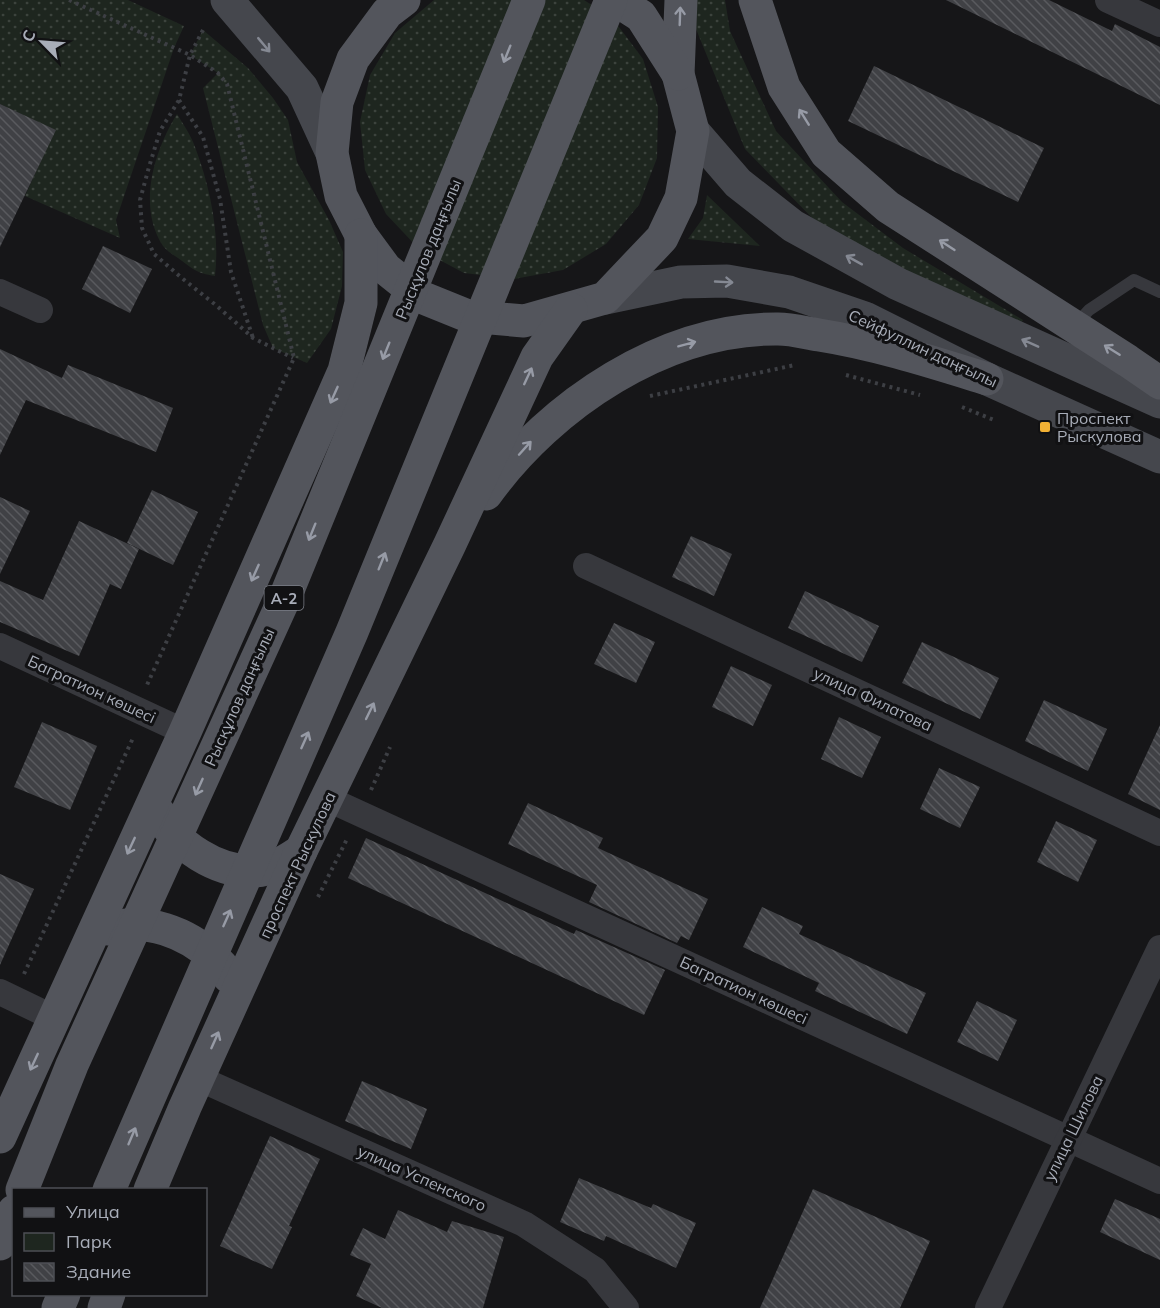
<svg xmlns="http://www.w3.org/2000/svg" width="1160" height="1308" font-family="Mulish,sans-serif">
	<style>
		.green { fill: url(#green-dots) }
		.building { fill: url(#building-back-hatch) }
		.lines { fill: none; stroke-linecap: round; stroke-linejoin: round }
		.path { stroke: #3d3f44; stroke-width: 4; stroke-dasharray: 3 4.5; stroke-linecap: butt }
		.service { stroke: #37383d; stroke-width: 12 }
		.minor { stroke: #37383d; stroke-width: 26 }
		.secondary { stroke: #45474d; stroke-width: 33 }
		.primary { stroke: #53555c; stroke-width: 33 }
		.primary-bridge { stroke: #53555c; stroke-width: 33 }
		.oneway { stroke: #979ba6 }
		.oneway2 { stroke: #858993 }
		.poi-dot { fill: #f2b134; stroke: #111113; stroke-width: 2 }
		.labels { text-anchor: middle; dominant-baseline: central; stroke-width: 6; stroke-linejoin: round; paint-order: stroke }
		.shield { fill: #111113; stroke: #7b7e86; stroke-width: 1.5 }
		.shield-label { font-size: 15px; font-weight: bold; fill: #a8adb8 }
		.street-label { font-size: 16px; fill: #a8adb8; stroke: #111113 }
		.poi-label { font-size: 16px; fill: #a8adb8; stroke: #111113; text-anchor: start }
	</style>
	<defs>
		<pattern id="green-dots" width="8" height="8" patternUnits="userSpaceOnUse" patternTransform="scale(1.5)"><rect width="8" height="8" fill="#1e261f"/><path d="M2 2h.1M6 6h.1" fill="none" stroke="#3c433d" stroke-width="1.8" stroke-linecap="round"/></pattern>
		<pattern id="building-back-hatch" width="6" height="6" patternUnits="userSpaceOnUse" patternTransform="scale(1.5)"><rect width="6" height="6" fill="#404145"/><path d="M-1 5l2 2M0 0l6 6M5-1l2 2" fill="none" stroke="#595a5e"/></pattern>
	</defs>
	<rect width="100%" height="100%" fill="#161618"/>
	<g class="green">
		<polygon points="0,0 128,0 184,26 174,48 116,220 120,238 25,196 55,130 0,104"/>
		<polygon points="434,0 584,0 613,19 643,59 658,107 657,158 639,205 606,244 563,270 514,279 464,273 419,249 386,214 365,170 360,122 370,75 395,33"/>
		<polygon points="697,0 725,0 730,31 776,131 842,202 903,248 1023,320 1018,329 818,224 745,149 696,29"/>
		<polygon points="203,30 248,68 273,98 288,120 297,162 329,220 343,252 342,286 331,329 307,363 273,348 263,325 203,88 218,73 190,55"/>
		<path d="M177 114C183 124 191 135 195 147 210 187 220 233 215 276 196 273 193 269 178 258 173 255 167 251 163 246 137 206 154 151 177 114Z"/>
		<polygon points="707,195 760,246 688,239 703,218"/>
	</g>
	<g class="building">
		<polygon points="946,0 1049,0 1112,31 1115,24 1160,47 1160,105"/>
		<polygon points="874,66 1044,148 1018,202 848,121"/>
		<polygon points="0,104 56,130 0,247"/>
		<polygon points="103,246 152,269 130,313 82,289"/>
		<polygon points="0,349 62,378 68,365 173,408 156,452 26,400 0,455"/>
		<polygon points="152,490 198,512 173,565 127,543"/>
		<polygon points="0,497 30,511 0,574"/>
		<polygon points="79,521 139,549 121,589 110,584 79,656 0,622 0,581 43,600"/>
		<polygon points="691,536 732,554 714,596 672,577"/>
		<polygon points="805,591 879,626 862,662 788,628"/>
		<polygon points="614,623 655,642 636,683 594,664"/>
		<polygon points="922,642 999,678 980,719 902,683"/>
		<polygon points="731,666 772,685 753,726 712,707"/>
		<polygon points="1044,700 1107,729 1088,771 1025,741"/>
		<polygon points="839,717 881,737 862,778 821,759"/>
		<polygon points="42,722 97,746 70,810 14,787"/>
		<polygon points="1160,725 1160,810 1128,794"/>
		<polygon points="939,768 980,787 960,828 920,809"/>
		<polygon points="528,803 603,838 598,848 708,899 689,940 681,936 677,943 589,902 597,885 508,844"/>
		<polygon points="1056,821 1097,840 1078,882 1037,862"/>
		<polygon points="366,838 574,934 576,930 665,970 644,1015 348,878"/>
		<polygon points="0,874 34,889 0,965"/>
		<polygon points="762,907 803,926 799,934 926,993 907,1034 815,991 819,983 743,947"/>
		<polygon points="977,1001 1017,1020 998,1061 957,1042"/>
		<polygon points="362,1081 427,1109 411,1149 345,1121"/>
		<polygon points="270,1136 320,1159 289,1226 292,1227 272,1269 220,1246"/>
		<polygon points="579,1178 651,1208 653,1204 696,1223 676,1268 606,1236 604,1241 560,1222"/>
		<polygon points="813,1189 930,1241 900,1308 760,1308"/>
		<polygon points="1115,1199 1160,1219 1160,1260 1100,1232"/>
		<polygon points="398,1210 447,1232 452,1221 504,1237 483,1308 382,1308 356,1296 371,1264 350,1255 363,1228 385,1239"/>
	</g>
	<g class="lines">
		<g class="path">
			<polyline points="69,0 190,55 218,73 227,84 294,358 147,685"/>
			<polyline points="203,30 190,55 179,100 160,131 149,167 140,200 142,228 154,254 183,279 217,306 253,338 293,358"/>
			<polyline points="179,100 203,137 220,199 231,272 253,338"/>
			<polyline points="846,375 920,395"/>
			<polyline points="650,396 795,365"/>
			<polyline points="962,407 994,420"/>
			<polyline points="371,790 390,747"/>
			<polyline points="318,897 348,837"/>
			<polyline points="24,974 133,738"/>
		</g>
		<polyline class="service" points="1075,325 1089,310 1134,280 1160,292"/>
		<g class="minor">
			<polyline points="1108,0 1160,24"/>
			<polyline points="0,292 40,310"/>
			<polyline points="586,566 1160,833"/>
			<polyline points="0,646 185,732"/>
			<polyline points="328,799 1160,1181"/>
			<polyline points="0,992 54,1018"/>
			<polyline points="198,1078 524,1224 595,1270 626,1308"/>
			<polyline points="988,1308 1160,948"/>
		</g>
		<g class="secondary">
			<polyline points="227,0 302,88 332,153"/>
			<polyline points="693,131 738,183 793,226 898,284 1160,402"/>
			<polyline points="605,298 681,282 727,281 789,292 865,318 987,379 1160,457"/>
		</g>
		<g class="primary">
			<polyline points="404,0 387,13 353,59 337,102 332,153 341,196 361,235 386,269 421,297 468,316 524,321 605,298 662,238 681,198 693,131 678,74 681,0"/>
			<polyline points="616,0 641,16 678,74"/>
			<polyline points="755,0 784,87 826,153 888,207 1128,361 1160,383"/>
			<path d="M486 494C551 404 665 328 778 329 792 329 806 333 819 335 876 344 932 362 987 379"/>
			<path d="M159 813C176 846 218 873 255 871 273 870 287 860 301 851"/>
			<path d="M108 929C145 916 188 933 215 959 221 965 226 969 229 977"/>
			<polyline points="0,1137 185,732 344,371 361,303 361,235"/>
			<polyline points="150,1190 185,1107 301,851 450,544 537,357 571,309"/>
			<polyline points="0,1244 14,1211"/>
			<polyline points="58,1308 64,1294"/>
			<polyline points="104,1308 109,1294"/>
		</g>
		<g class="primary-bridge">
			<polyline points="22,1190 72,1065 286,595 529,0"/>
			<polyline points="109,1190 352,632 611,0"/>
		</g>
	</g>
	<defs><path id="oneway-shaft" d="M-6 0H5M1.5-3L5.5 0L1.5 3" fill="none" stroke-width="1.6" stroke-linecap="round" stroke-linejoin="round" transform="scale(1.5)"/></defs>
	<g class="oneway">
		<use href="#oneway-shaft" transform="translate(680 16) rotate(-88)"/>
		<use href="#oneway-shaft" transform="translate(507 54) rotate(112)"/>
		<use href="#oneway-shaft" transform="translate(804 117) rotate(-122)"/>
		<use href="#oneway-shaft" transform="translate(947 245) rotate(-147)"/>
		<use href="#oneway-shaft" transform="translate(687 344) rotate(-15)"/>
		<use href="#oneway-shaft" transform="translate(1112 350) rotate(-148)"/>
		<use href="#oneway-shaft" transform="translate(386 351) rotate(112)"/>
		<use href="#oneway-shaft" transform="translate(528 376) rotate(-65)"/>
		<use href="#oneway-shaft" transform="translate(334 395) rotate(114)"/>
		<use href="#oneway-shaft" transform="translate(525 448) rotate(-48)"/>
		<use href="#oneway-shaft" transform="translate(312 532) rotate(112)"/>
		<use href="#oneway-shaft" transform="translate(382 561) rotate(-68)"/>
		<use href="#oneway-shaft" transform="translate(255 573) rotate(114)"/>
		<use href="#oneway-shaft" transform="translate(370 711) rotate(-64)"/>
		<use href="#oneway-shaft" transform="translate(305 740) rotate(-66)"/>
		<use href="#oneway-shaft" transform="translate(199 787) rotate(114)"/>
		<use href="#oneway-shaft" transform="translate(131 846) rotate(115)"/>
		<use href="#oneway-shaft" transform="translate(227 918) rotate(-66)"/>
		<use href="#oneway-shaft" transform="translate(215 1040) rotate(-66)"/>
		<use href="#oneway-shaft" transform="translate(34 1062) rotate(115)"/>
		<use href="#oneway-shaft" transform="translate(132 1136) rotate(-67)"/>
	</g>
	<g class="oneway2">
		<use href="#oneway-shaft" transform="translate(264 45) rotate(50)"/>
		<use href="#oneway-shaft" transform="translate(854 260) rotate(-151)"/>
		<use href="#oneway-shaft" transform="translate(724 282) rotate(3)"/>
		<use href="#oneway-shaft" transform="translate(1030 343) rotate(-156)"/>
	</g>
	<rect class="poi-dot" x="1039" y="421" width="12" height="12" rx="3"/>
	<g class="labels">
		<rect class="shield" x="264.5" y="586" width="39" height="24" rx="4.5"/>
		<g class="shield-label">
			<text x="284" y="598">A-2</text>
		</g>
		<g class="street-label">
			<text transform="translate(428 249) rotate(-68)">Рысқұлов даңғылы</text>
			<text transform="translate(923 348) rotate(25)">Сейфуллин даңғылы</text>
			<text transform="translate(92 689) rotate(25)">Багратион көшесі</text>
			<text transform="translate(239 697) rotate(-66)">Рысқұлов даңғылы</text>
			<text transform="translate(873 699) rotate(25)">улица Филатова</text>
			<text transform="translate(297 865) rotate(-65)">проспект Рыскулова</text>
			<text transform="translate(744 990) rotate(25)">Багратион көшесі</text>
			<text transform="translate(1073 1128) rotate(-64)">улица Шилова</text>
			<text transform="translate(422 1178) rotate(24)">улица Успенского</text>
		</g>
		<g class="poi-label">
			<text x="1057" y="418">Проспект<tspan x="1057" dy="18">Рыскулова</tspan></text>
		</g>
	</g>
	<rect x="12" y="1188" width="195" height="108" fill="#111113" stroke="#4d4f55" stroke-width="1.5"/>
	<rect x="24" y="1208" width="30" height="9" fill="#53555c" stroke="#4d4f55" stroke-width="1.5"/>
	<text x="66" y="1218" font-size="18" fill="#a8adb8">Улица</text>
	<rect x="24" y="1233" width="30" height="18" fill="#1e261f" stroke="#4d4f55" stroke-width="1.5"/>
	<text x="66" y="1248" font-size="18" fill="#a8adb8">Парк</text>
	<rect x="24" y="1263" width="30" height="18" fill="url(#building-back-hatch)" stroke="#4d4f55" stroke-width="1.5"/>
	<text x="66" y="1278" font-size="18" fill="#a8adb8">Здание</text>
	<g transform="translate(42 42) rotate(295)" stroke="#111113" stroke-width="4.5" paint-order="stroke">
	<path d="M0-4.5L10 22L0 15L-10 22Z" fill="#a8adb8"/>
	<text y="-9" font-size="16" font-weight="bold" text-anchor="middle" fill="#a8adb8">С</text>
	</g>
</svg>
